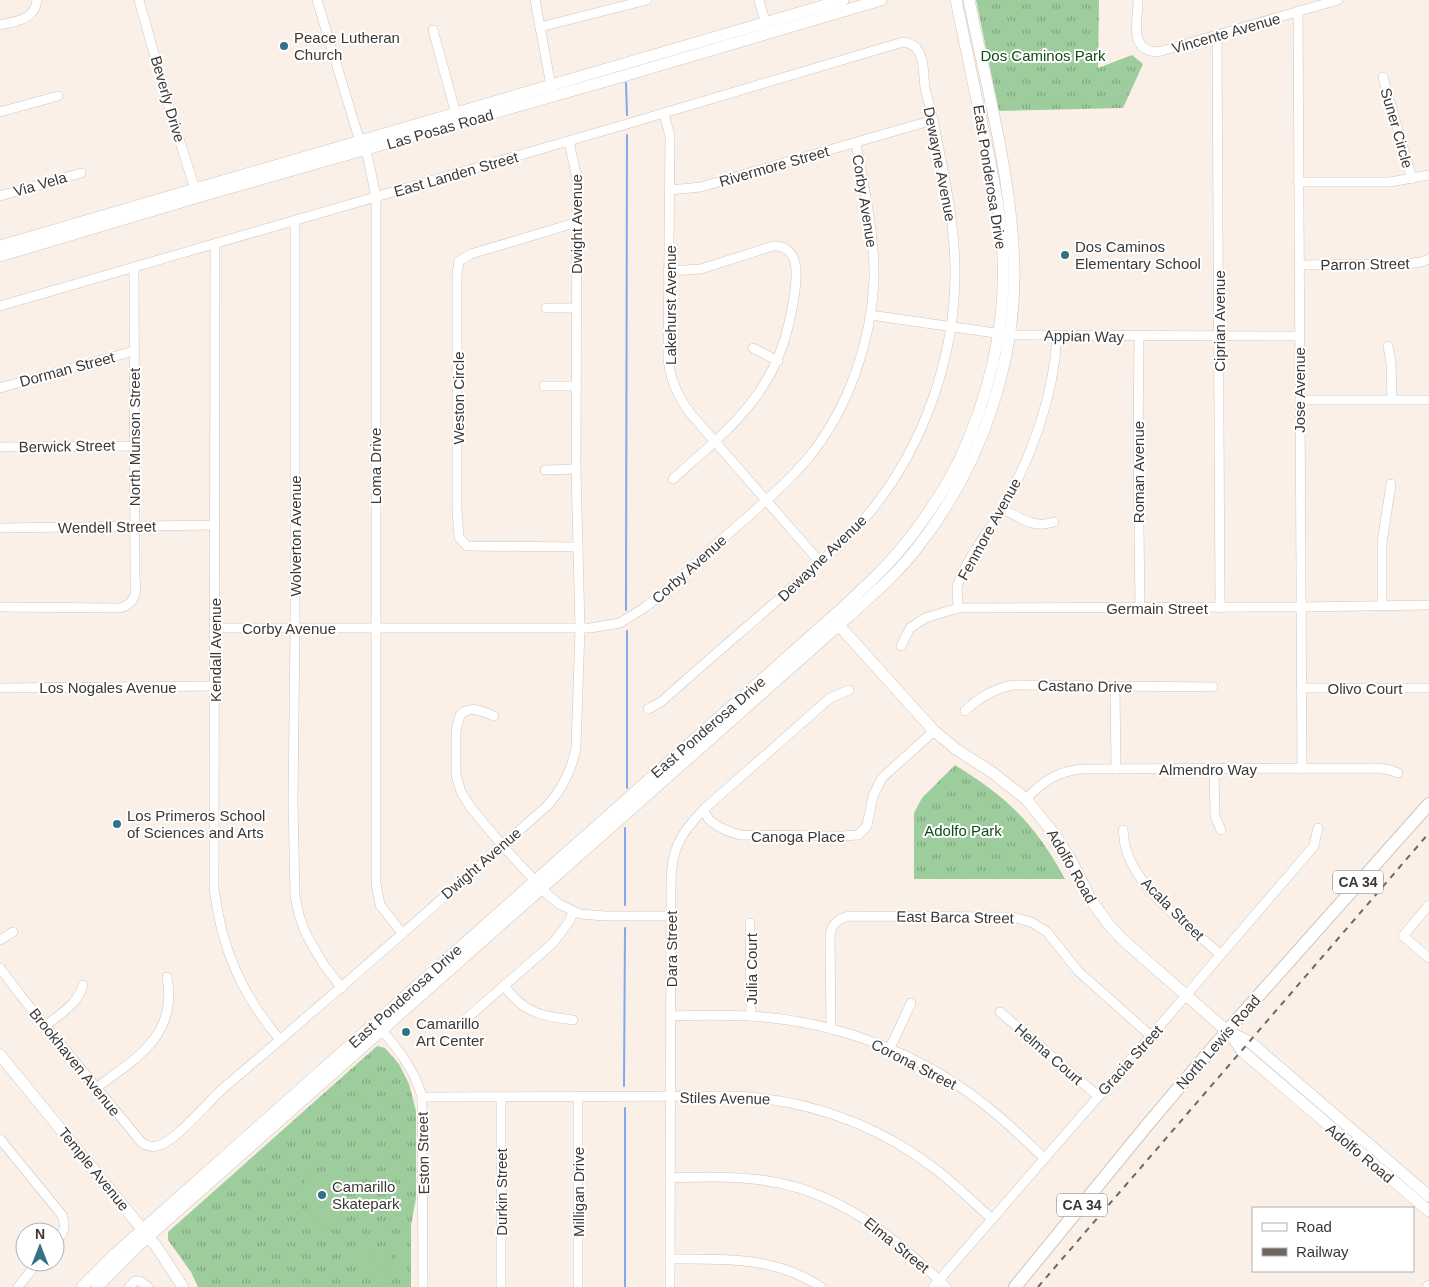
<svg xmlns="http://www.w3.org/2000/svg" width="1429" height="1287" font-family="Helvetica,sans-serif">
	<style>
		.grass { fill: url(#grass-tufts) }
		.garden { fill: #9dcd9c }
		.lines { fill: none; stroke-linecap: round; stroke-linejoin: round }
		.stream { stroke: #81a9eb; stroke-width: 2 }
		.street-casing { stroke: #cfc5bd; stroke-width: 10 }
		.secondary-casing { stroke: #cfc5bd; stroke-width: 12 }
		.primary-casing { stroke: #cfc5bd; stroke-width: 14 }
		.street { stroke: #fff; stroke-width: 9 }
		.secondary { stroke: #fff; stroke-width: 11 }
		.primary { stroke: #fff; stroke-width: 12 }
		.rail { stroke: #6d6763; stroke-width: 2; stroke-dasharray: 6 6; stroke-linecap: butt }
		.poi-dot { fill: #327186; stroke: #fff; stroke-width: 2 }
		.labels { text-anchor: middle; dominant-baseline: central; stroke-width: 4; stroke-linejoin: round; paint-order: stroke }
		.shield { fill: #fff; stroke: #767472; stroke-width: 1 }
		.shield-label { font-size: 14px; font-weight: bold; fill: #3c3835 }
		.street-label { font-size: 15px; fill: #3c3835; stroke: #fff }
		.poi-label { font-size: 15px; fill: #3c3835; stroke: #fff; text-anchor: start }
		.park-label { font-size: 15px; fill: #0d4d13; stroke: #fff }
	</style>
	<defs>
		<pattern id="grass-tufts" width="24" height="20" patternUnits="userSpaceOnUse" patternTransform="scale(1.25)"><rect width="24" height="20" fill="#9dcd9c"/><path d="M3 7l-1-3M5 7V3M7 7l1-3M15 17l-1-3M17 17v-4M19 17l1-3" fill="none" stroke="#81a780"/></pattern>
	</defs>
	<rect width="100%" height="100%" fill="#faf0e8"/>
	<g class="grass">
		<polygon points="976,0 1099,0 1098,68 1132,55 1143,64 1123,108 999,111"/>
		<path d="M955 765C1008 798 1035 824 1065 879H914V813L922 798Z"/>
		<polygon points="377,1046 385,1048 399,1064 409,1084 416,1111 416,1198 411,1225 411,1287 198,1287 191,1272 168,1240 168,1232"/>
	</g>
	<g class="garden">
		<polygon points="327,1171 337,1179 343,1201 342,1222 322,1228 309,1212 302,1188 306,1176"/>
		<rect x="359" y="1253" width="11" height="24"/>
		<polygon points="377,1253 389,1253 388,1277 377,1277"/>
		<rect x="396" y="1253" width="11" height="24"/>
	</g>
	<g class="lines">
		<g class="stream">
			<polyline points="626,83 627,115"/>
			<polyline points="626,610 627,135"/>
			<polyline points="627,788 627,631"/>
			<polyline points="625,828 625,905"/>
			<polyline points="624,1086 625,928"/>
			<polyline points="625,1108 625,1287"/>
		</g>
		<defs>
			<g id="street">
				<polyline points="139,0 171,114 197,195"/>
				<polyline points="317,0 357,132 368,158 376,197 376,883 380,905 402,933"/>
				<polyline points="535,0 552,91"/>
				<polyline points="759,0 767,28"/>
				<path d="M1138 0C1138 21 1128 51 1158 52L1338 0"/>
				<polyline points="1298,11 1302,769"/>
				<path d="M0 25C16 21 35 20 37 0"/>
				<polyline points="540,27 647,0"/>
				<polyline points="433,30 456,114"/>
				<polyline points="1217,35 1220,608"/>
				<polyline points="1383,77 1412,179"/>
				<polyline points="0,112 58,96"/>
				<path d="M664 114 670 136 668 357C670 379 677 395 690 413L820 562"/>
				<polyline points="1298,182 1390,182 1429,175"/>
				<polyline points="670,190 701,187 933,120"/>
				<polyline points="0,196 81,173"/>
				<polyline points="295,221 295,628 293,801 295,896 299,915 306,934 324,965 342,988"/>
				<polyline points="578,222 471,254 459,261 457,274 457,510 459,537 467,546 578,547"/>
				<path d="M215 244 214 889C222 950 241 993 280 1040"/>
				<polyline points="1300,265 1407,264 1421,262 1429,259"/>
				<path d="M668 271 701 269 773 246C788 245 795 256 796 270 797 288 793 306 789 323 772 398 726 431 673 479"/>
				<path d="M0 306 620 126 903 42C910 43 916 45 919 52 925 62 923 76 925 87 927 99 932 112 934 125 944 174 955 223 955 273 955 357 924 445 871 511 844 543 811 570 780 598 740 633 700 667 661 702L648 709"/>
				<polyline points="546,308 576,308"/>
				<polyline points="870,315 1009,335 1299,336"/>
				<polyline points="1139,337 1138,442 1140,608"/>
				<polyline points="1388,346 1391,363 1392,400"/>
				<polyline points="753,348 778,361"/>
				<polyline points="544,386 576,386"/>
				<polyline points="0,388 134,351"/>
				<polyline points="1300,400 1429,400"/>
				<polyline points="0,447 135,446"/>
				<polyline points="545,470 576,469"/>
				<path d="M1002 509C1022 518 1032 529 1054 522"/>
				<polyline points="0,528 215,525"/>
				<polyline points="1382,605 1382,543 1391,484"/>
				<path d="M0 607 120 608C136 604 137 591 135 577L134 267"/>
				<path d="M958 608 957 587 961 576C972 551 990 530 1003 507 1032 456 1054 395 1057 336"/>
				<path d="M215 628H590L620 623 644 608C670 588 694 565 718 543 749 515 782 489 809 457 848 409 871 343 874 281 875 235 864 188 856 143"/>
				<polyline points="901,646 910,628 925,618 958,608 1300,607 1429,605"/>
				<polyline points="1115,686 1116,769"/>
				<polyline points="0,688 215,686"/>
				<polyline points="1301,688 1429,688"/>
				<path d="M965 711C979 697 993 689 1013 685L1213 687"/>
				<path d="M494 716C482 711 470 705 460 715L456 730V775L461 792 471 808 502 845 547 894 559 904 580 914 605 916H672"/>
				<polyline points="1214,769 1215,816 1221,830"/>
				<path d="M1026 799C1042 782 1058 771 1082 769L1378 768 1390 770 1398 773"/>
				<path d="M704 809C706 824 727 831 740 835L841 836 858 835 867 826 873 796 882 778 934 731"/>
				<path d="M1123 830C1124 836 1124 843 1126 849 1138 891 1190 927 1221 955"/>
				<polyline points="1429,905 1403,936 1429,958"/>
				<polyline points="750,923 751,1016"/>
				<polyline points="0,940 13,932"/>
				<path d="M0 968 21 996 142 1143C147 1146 153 1148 160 1145 177 1140 211 1098 227 1085 336 993 442 899 548 805 563 788 572 770 576 747L580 628 576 469 577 179 569 141"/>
				<path d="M504 985C523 1013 541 1016 573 1020"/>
				<polyline points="1000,1012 1098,1096"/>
				<path d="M670 1016C697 1015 724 1015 750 1016 835 1021 918 1052 985 1105 1006 1121 1025 1140 1044 1158"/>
				<polyline points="466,1019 553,943 569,922 573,912"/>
				<path d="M45 1026C60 1014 78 1004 83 985"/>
				<path d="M831 1029 830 935C832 923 839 918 850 916L1013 917 1031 922 1047 932 1078 971 1151 1036"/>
				<path d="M382 1030C400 1052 414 1069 422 1097L423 1287"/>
				<polyline points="890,1048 911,1003"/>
				<path d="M96 1088C137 1058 178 1035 167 977"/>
				<path d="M422 1097 735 1096C809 1100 879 1125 938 1171 957 1186 974 1203 992 1219"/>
				<polyline points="578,1097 578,1287"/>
				<path d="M0 1139 62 1215C67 1227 63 1234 55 1243"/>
				<path d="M670 1178C700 1177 731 1176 761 1180 836 1189 894 1236 946 1287"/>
				<path d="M670 1259C722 1259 775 1256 821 1287"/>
				<polyline points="18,1287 38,1262"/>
				<polyline points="129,1287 135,1281 140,1281 148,1287"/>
				<polyline points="501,1287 501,1097"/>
				<path d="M670 1287 671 885C671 849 680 834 704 809L830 698 849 690"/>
				<polyline points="933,1287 1176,1007 1314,846 1318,828"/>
			</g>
			<g id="secondary">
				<polyline points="0,246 843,0"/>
				<polyline points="0,256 198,197 620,77 881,0"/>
				<polyline points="835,621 934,731 956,749 993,773 1026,799 1055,835 1071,860 1091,900 1109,925 1123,940 1227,1031 1250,1042 1429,1196"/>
				<polyline points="1229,1032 1242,1051 1429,1211"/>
				<polyline points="0,1055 156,1246 183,1287"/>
				<path d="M82 1287 116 1253 840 610C866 586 892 562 913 534 930 511 947 486 959 461 988 399 1006 328 1003 260 1002 216 992 172 983 129 974 86 965 43 956 0"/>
				<path d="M97 1287 138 1246 848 617C872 595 897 574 917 548 983 464 1021 353 1013 245 1008 163 985 80 969 0"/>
				<polyline points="1428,1287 1429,1286"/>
			</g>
			<polyline id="primary" points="1015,1287 1148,1124 1227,1031 1429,804"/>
		</defs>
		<use href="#street" class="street-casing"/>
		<use href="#secondary" class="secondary-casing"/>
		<use href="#primary" class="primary-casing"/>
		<use href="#street" class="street"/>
		<use href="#secondary" class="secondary"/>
		<use href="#primary" class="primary"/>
		<polyline class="rail" points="1038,1287 1429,833"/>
	</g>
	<g class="poi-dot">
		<circle cx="284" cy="46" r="5"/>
		<circle cx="1065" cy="255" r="5"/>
		<circle cx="117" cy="824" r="5"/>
		<circle cx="406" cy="1032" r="5"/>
		<circle cx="322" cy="1195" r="5"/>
	</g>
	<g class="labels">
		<g class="shield">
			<rect x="1333" y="870.5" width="50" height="23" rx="4"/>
			<rect x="1057" y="1193.5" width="50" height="23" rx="4"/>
		</g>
		<g class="shield-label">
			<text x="1358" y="882">CA 34</text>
			<text x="1082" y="1205">CA 34</text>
		</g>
		<g class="street-label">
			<text transform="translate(1226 33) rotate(-16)">Vincente Avenue</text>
			<text transform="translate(168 99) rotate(74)">Beverly Drive</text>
			<text transform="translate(1397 128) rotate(74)">Suner Circle</text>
			<text transform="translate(440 129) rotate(-16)">Las Posas Road</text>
			<text transform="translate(940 164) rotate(79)">Dewayne Avenue</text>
			<text transform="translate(774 166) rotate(-16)">Rivermore Street</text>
			<text transform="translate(456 174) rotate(-16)">East Landen Street</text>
			<text transform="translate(990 177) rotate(81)">East Ponderosa Drive</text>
			<text transform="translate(40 184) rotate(-16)">Via Vela</text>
			<text transform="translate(865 201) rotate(81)">Corby Avenue</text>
			<text transform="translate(576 224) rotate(-90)">Dwight Avenue</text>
			<text transform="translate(1365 264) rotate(-1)">Parron Street</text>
			<text transform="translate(670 305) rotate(-90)">Lakehurst Avenue</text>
			<text transform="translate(1219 321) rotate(-90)">Ciprian Avenue</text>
			<text transform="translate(1084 336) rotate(1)">Appian Way</text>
			<text transform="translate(67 369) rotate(-15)">Dorman Street</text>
			<text transform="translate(1299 390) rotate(-90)">Jose Avenue</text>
			<text transform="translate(458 398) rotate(-90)">Weston Circle</text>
			<text transform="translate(134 437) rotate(-90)">North Munson Street</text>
			<text transform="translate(67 446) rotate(-1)">Berwick Street</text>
			<text transform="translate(375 466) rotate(-90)">Loma Drive</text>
			<text transform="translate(1138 472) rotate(-90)">Roman Avenue</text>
			<text transform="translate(107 527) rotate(-1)">Wendell Street</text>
			<text transform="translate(989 529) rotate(-61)">Fenmore Avenue</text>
			<text transform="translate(295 536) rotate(-90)">Wolverton Avenue</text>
			<text transform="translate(822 558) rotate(-44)">Dewayne Avenue</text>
			<text transform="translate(689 569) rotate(-42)">Corby Avenue</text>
			<text x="1157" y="608">Germain Street</text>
			<text x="289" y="628">Corby Avenue</text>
			<text transform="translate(215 650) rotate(-90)">Kendall Avenue</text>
			<text transform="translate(1085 686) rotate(1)">Castano Drive</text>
			<text x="108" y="687">Los Nogales Avenue</text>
			<text x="1365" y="688">Olivo Court</text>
			<text transform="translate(708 727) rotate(-41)">East Ponderosa Drive</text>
			<text x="1208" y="769">Almendro Way</text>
			<text x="798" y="836">Canoga Place</text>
			<text transform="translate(481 863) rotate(-41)">Dwight Avenue</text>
			<text transform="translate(1072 866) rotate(60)">Adolfo Road</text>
			<text transform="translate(1173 909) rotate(45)">Acala Street</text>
			<text transform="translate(955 917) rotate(1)">East Barca Street</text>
			<text transform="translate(671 949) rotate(-90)">Dara Street</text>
			<text transform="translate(751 969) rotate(-90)">Julia Court</text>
			<text transform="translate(405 996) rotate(-42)">East Ponderosa Drive</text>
			<text transform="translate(1218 1042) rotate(-49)">North Lewis Road</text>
			<text transform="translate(1049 1054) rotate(41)">Helma Court</text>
			<text transform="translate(1130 1060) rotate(-48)">Gracia Street</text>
			<text transform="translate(75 1062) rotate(51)">Brookhaven Avenue</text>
			<text transform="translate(914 1064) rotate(27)">Corona Street</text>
			<text transform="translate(725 1098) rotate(1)">Stiles Avenue</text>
			<text transform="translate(423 1153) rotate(-91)">Eston Street</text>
			<text transform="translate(1360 1153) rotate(40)">Adolfo Road</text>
			<text transform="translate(94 1169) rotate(51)">Temple Avenue</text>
			<text transform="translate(501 1192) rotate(-90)">Durkin Street</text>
			<text transform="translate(578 1192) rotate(-90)">Milligan Drive</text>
			<text transform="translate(897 1245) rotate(39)">Elma Street</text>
		</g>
		<g class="poi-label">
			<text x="294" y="37">Peace Lutheran<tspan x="294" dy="17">Church</tspan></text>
			<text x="1075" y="246">Dos Caminos<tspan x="1075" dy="17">Elementary School</tspan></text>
			<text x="127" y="815">Los Primeros School<tspan x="127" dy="17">of Sciences and Arts</tspan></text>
			<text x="416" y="1023">Camarillo<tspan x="416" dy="17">Art Center</tspan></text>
			<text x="332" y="1186">Camarillo<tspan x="332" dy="17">Skatepark</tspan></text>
		</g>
		<g class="park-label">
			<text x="1043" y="55">Dos Caminos Park</text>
			<text x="963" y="830">Adolfo Park</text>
		</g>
	</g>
	<rect x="1252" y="1207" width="162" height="65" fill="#ffffff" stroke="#b1afae"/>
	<rect x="1262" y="1223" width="25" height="8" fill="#ffffff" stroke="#b1afae"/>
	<text x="1296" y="1232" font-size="15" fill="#3c3835">Road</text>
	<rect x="1262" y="1248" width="25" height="8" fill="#6d6763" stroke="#b1afae"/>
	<text x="1296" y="1257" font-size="15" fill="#3c3835">Railway</text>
	<g transform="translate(40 1247)"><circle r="24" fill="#ffffff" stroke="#b1afae"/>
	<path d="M0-4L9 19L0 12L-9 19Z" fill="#327186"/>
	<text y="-8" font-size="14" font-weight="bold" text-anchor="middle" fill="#3c3835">N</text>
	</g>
</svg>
